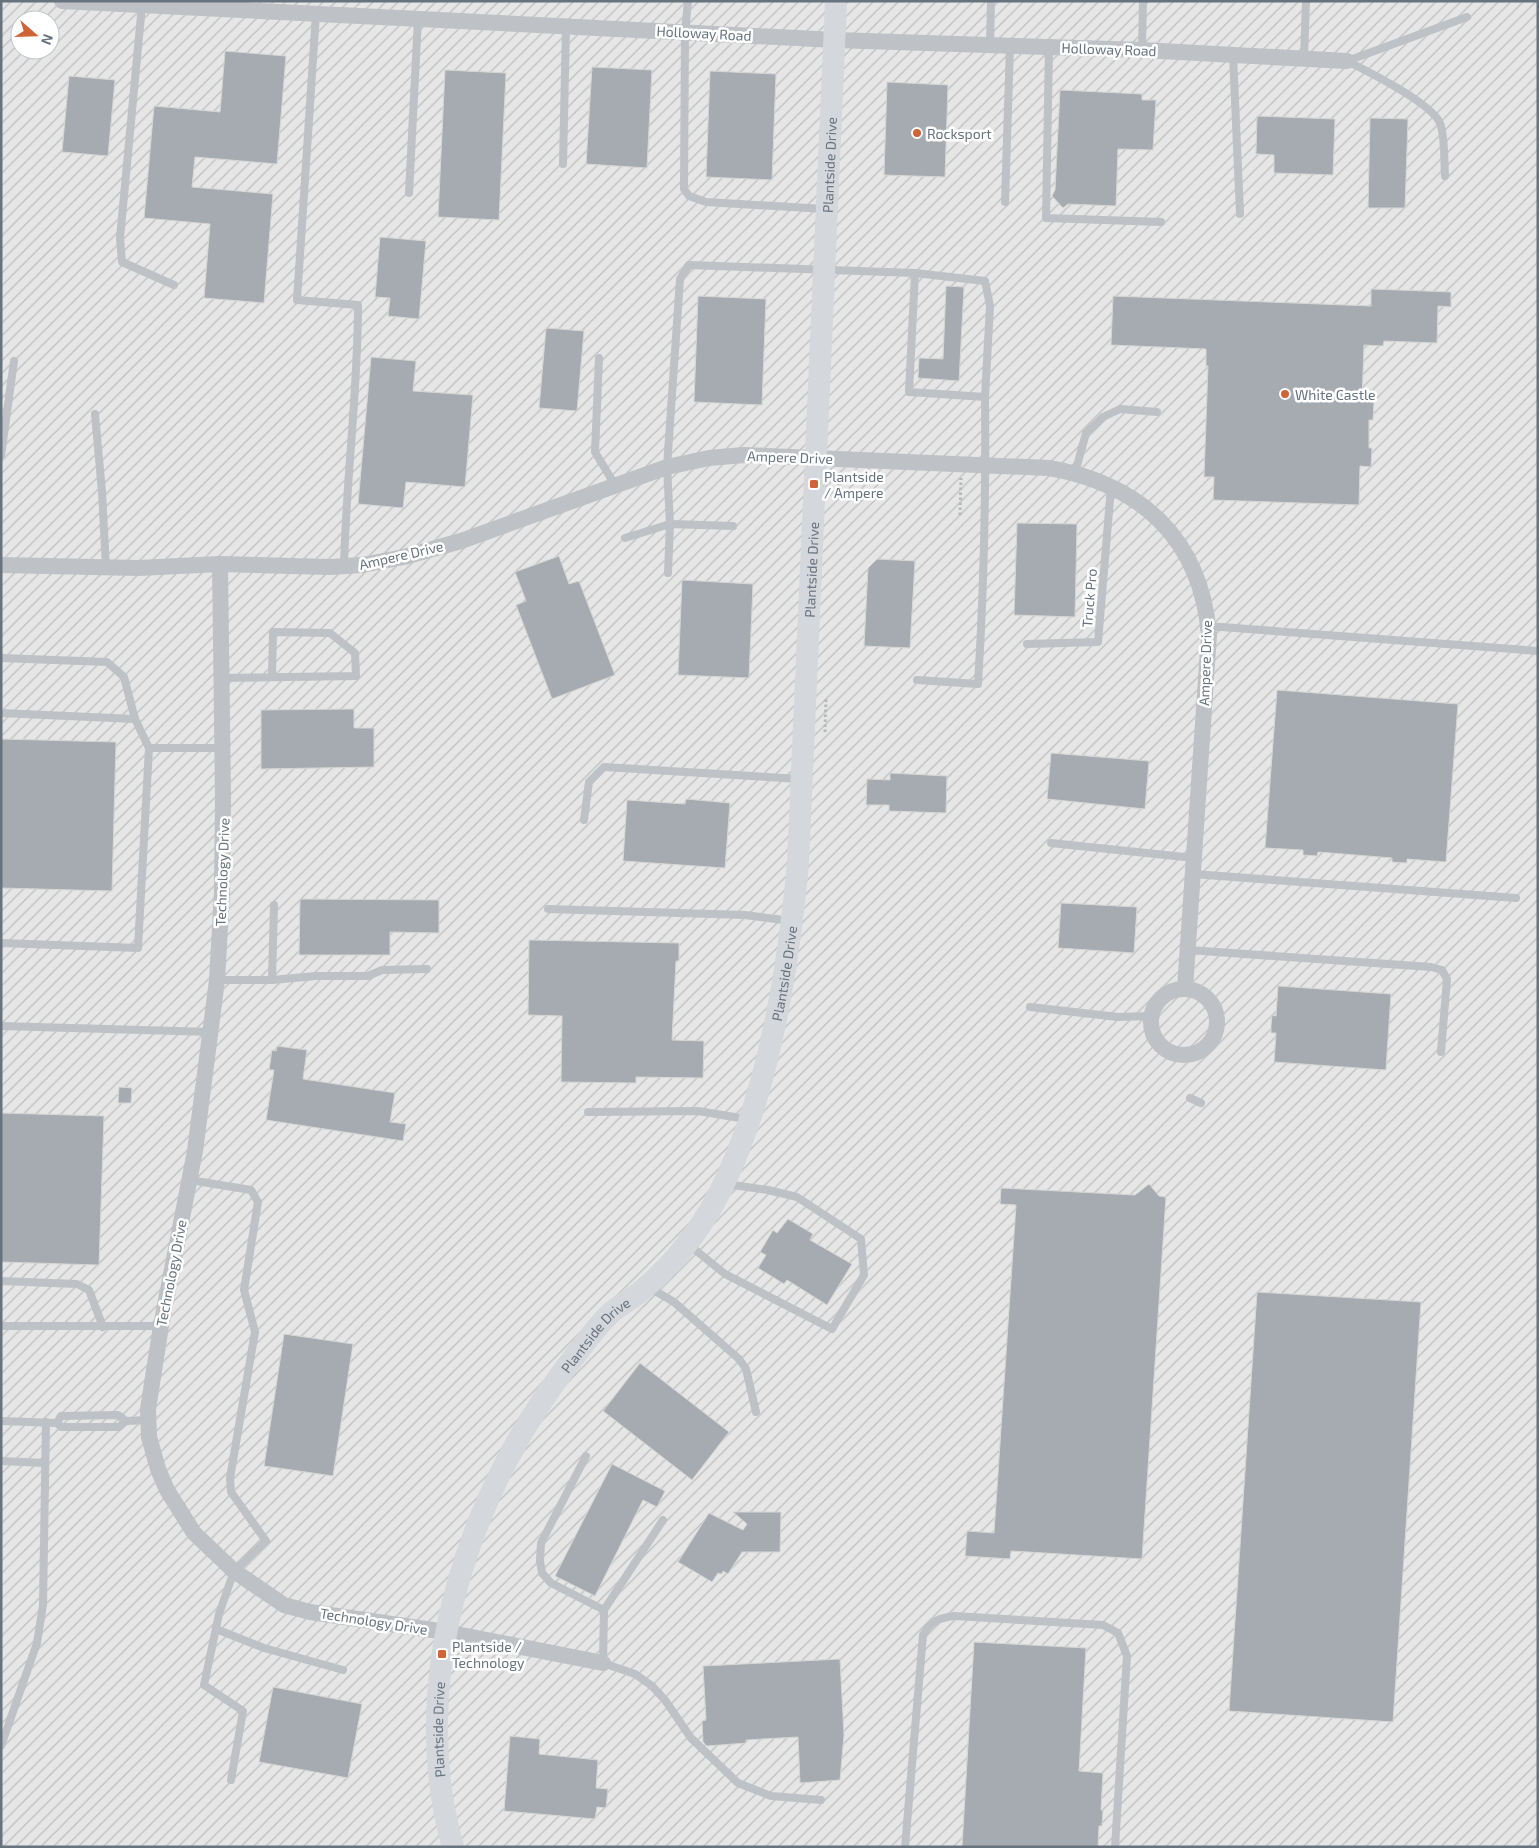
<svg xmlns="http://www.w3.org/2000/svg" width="1539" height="1848" font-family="'Exo 2',sans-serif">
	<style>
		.industrial { fill: url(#industrial-furrows); fill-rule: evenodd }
		.building { fill: #a5abb1; stroke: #d6d6d4 }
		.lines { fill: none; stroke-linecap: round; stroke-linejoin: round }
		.path { stroke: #b6b9bb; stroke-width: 3; stroke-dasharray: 2.5 2.5; stroke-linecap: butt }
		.lane { stroke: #bec1c5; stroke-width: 8 }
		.street { stroke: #bec1c5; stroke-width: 16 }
		.secondary { stroke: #d4d7db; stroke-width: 22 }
		.poi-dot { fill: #cf6437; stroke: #fff; stroke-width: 2 }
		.labels { text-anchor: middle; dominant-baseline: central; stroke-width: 5; stroke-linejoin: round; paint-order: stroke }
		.street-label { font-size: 14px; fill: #67737f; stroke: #fff }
		.poi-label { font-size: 14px; fill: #67737f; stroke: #fff; text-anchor: start }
	</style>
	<defs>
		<pattern id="industrial-furrows" width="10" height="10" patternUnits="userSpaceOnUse" patternTransform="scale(1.25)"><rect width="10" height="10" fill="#e5e6e5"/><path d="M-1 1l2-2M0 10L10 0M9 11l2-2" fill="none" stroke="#bdbfbf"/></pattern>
	</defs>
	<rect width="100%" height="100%" fill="#f4f5f1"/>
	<path class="industrial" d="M1 1H1538V1847H1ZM20 20H50V50H20Z"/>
	<g class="building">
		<polygon points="225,51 286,56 277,164 195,157 192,187 273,194 264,303 204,298 210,224 144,218 154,106 220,112"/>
		<polygon points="592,67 652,70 647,168 586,164"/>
		<polygon points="445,70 506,73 499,220 438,217"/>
		<polygon points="710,71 776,74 772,180 706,177"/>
		<polygon points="69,76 115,80 108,156 62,152"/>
		<polygon points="887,82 948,85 945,177 884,175"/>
		<polygon points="1060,90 1142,94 1142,100 1156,100 1153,150 1118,149 1116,206 1068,204 1063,208 1052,196 1055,190"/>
		<polygon points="1257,116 1335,119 1333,175 1274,173 1274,155 1256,154"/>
		<polygon points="1370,118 1408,119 1405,208 1368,208"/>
		<polygon points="380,237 426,241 419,319 388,316 390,298 375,297"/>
		<polygon points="946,286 964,287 959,381 918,378 919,358 943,359"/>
		<polygon points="1371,289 1451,292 1451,307 1438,306 1437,343 1384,341 1383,346 1364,345 1362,401 1374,402 1373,420 1369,420 1369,448 1372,448 1371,467 1360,466 1359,505 1213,500 1214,477 1204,477 1208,366 1206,366 1206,349 1111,345 1113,296 1371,306"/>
		<polygon points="698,296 766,299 762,405 694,402"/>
		<polygon points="546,328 584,331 577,411 539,408"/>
		<polygon points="371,357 416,361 413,391 473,395 465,487 406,482 403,508 358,504"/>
		<polygon points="1017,523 1077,524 1075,617 1014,615"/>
		<polygon points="559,556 569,584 579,581 615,675 552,699 516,605 526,601 515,572"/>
		<polygon points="877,559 915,561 910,648 864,646 868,568"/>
		<polygon points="682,580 753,584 749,678 678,675"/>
		<polygon points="1277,690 1458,704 1446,862 1407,859 1407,863 1392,862 1392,858 1318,852 1317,856 1303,855 1303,850 1265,848"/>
		<polygon points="354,709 354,728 374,728 374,767 261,769 261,710"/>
		<polygon points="1,739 116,742 112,891 1,888"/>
		<polygon points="1051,753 1149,761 1145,809 1047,799"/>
		<polygon points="890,773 947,776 946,813 889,811 889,805 866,805 867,779 890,780"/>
		<polygon points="686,799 730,803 725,868 623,861 627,800 685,804"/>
		<polygon points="300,899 439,900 439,933 390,932 390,955 299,955"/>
		<polygon points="1061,903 1137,907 1134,953 1058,948"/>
		<polygon points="529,940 679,943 679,961 676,961 672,1040 704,1041 703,1078 636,1077 636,1083 561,1082 562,1016 528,1015"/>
		<polygon points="1278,986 1391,994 1386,1070 1274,1062 1276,1033 1271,1033 1271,1026 1272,1015 1276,1016"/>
		<polygon points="277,1046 307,1050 303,1079 395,1093 390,1122 406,1124 403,1141 266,1120 274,1070 269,1070 272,1050 276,1051"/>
		<polygon points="119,1087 132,1088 131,1103 118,1103"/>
		<polygon points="1,1113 104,1116 99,1265 1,1262"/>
		<polygon points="1149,1184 1159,1196 1166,1197 1142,1559 1011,1551 1010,1559 965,1556 967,1531 994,1533 1016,1205 1000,1204 1001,1188 1135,1195"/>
		<polygon points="788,1219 813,1234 810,1240 852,1264 827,1305 787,1280 784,1284 758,1268 766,1255 760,1252 773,1230 777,1233"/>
		<polygon points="1257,1292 1421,1302 1393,1722 1229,1711"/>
		<polygon points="284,1334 353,1344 333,1476 264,1466"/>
		<polygon points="640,1363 729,1432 692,1480 603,1411"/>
		<polygon points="612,1464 665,1491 657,1507 643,1500 595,1596 555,1576"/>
		<polygon points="733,1512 781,1512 780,1552 742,1552 728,1574 723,1571 722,1574 718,1573 712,1582 678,1562 709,1513 743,1530 747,1524"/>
		<polygon points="974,1642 1086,1648 1079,1771 1103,1773 1101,1810 1103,1810 1102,1826 1099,1826 1098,1847 962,1847"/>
		<polygon points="840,1659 844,1735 840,1780 800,1783 798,1737 746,1740 746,1743 707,1746 703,1742 702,1721 706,1720 703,1666"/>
		<polygon points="273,1687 362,1704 348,1778 259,1762"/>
		<polygon points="510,1736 540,1739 539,1754 598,1760 596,1788 608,1789 606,1808 597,1807 595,1819 504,1811"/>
	</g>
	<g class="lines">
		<g class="path">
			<polyline points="835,495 837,486 847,476"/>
			<polyline points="960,515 961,478"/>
			<polyline points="825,732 826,698"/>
		</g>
		<g class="lane">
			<polyline points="688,1 685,32 684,189 689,196 706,202 825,209"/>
			<polyline points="142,5 120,238 122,262 174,285"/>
			<path d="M316 14 297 300 358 305C358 392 346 479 344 566"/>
			<polyline points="990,45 991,1"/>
			<polyline points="1049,47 1046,218 1161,222"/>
			<polyline points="1142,50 1143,1"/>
			<polyline points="1233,55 1240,214"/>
			<polyline points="1304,59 1306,1"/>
			<path d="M1347 61C1367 71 1436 105 1441 126 1445 141 1444 160 1445 176"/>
			<polyline points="1347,61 1467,17"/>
			<polyline points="563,164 566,26"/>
			<polyline points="409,193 418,19"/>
			<polyline points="1005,202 1010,46"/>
			<polyline points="915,273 985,281 990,306 985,397"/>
			<polyline points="599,358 595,452 615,485"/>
			<polyline points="95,414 102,492 106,568"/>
			<polyline points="1,456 14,361"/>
			<polyline points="1075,473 1086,433 1103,417 1120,409 1157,412"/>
			<polyline points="625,538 670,524 733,526"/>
			<path d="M668 573 670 524 667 467 680 279 689 265 915 273 909 392 985 397C986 493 984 588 978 684L917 680"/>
			<polyline points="1208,626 1538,651"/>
			<polyline points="1027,644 1098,642 1111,487"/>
			<polyline points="1,658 107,662 124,677 135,719 149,748"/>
			<polyline points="221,678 356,676 355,653 330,633 273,632 272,677"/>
			<polyline points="1,713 135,719"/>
			<polyline points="584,820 589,782 604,767 800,779"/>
			<polyline points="1051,843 1194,858"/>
			<polyline points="1193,874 1516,898"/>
			<polyline points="548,909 745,915 791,921"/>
			<polyline points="1,943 138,948 149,748 222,748"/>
			<polyline points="1188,950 1431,967 1442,970 1447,979 1441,1052"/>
			<polyline points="217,980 272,980 274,905"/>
			<polyline points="272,980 316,976 368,976 382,970 427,969"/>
			<polyline points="1030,1007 1118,1017 1151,1016"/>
			<polyline points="1,1026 212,1032"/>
			<polyline points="1190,1098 1201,1103"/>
			<polyline points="588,1112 698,1111 746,1119"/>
			<polyline points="190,1180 251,1190 258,1202 244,1290 255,1332 230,1478 231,1492 266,1541 234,1571 219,1614 204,1685 243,1711 231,1780"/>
			<polyline points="688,1244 725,1274 832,1329 864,1275 861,1239 797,1197 768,1190 726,1184"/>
			<polyline points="1,1281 77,1284 89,1290 103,1327"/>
			<polyline points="650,1288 674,1302 739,1359 746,1369 756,1412"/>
			<polyline points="1,1326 161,1326"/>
			<polyline points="1,1421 57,1423 61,1427 119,1427 126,1421"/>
			<polyline points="57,1423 61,1416 118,1415 126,1421 148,1420"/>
			<polyline points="586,1456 541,1543 540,1561 542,1573 551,1583 604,1610"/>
			<polyline points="1,1461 45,1463"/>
			<polyline points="663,1520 604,1610 603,1663 635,1674 652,1686 665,1700 691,1738 738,1783 771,1796 821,1800"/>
			<polyline points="216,1629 264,1648 343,1670"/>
			<polyline points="1,1746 37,1643 43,1605 46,1422"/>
			<path d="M905 1847 923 1635C931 1621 939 1618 954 1616L1103 1625 1118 1633 1127 1656 1115 1847"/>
		</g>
		<g class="street">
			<polyline points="62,1 835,40 1142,50 1347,61"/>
			<polyline points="220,564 223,798 222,892 217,980 195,1151 161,1326 148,1409 149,1437 158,1469 167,1490 194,1533 234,1571 284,1605 310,1612 446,1632 603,1663"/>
			<path d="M1 565 138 568 220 564 330 567 362 565 404 557 461 541 667 467 709 458 744 455 1049 468C1141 484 1201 539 1209 635L1185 989"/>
			<circle cx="1184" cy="1022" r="33"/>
		</g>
		<path class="secondary" id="s1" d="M453 1847C405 1679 470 1485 578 1352 588 1339 600 1322 613 1311 622 1304 632 1299 640 1292 668 1269 692 1241 710 1210 766 1113 788 973 798 863L836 1"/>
	</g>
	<g class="poi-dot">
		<circle cx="917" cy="133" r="5"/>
		<circle cx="1285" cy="394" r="5"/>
		<rect x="809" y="479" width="10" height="10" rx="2.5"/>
		<rect x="437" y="1649" width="10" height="10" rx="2.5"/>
	</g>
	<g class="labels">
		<g class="street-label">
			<text transform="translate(704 33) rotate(3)">Holloway Road</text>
			<text transform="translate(1109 49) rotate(2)">Holloway Road</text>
			<text stroke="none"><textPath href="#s1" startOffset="1784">Plantside Drive</textPath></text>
			<text transform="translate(790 457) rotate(2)">Ampere Drive</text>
			<text transform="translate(401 555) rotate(-13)">Ampere Drive</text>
			<text stroke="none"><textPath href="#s1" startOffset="1379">Plantside Drive</textPath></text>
			<text transform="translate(1089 598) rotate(-85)">Truck Pro</text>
			<text transform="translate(1205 663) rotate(-88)">Ampere Drive</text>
			<text transform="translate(222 872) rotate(-88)">Technology Drive</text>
			<text stroke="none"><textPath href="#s1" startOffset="974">Plantside Drive</textPath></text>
			<text transform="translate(171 1273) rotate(-79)">Technology Drive</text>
			<text stroke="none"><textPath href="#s1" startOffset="554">Plantside Drive</textPath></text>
			<text transform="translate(374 1621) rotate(9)">Technology Drive</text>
			<text stroke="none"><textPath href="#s1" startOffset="119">Plantside Drive</textPath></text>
		</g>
		<g class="poi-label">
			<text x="927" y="133">Rocksport</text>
			<text x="1295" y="394">White Castle</text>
			<text x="824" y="476">Plantside<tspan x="824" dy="16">/ Ampere</tspan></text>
			<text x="452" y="1646">Plantside /<tspan x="452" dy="16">Technology</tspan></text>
		</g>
	</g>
	<rect width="1539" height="1848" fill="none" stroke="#67737f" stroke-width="5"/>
	<g transform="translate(35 35) rotate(110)"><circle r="24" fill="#ffffff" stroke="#c2c7cc"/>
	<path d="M0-4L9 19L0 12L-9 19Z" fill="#cf6437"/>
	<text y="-8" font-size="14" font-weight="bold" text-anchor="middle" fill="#67737f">N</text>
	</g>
</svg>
